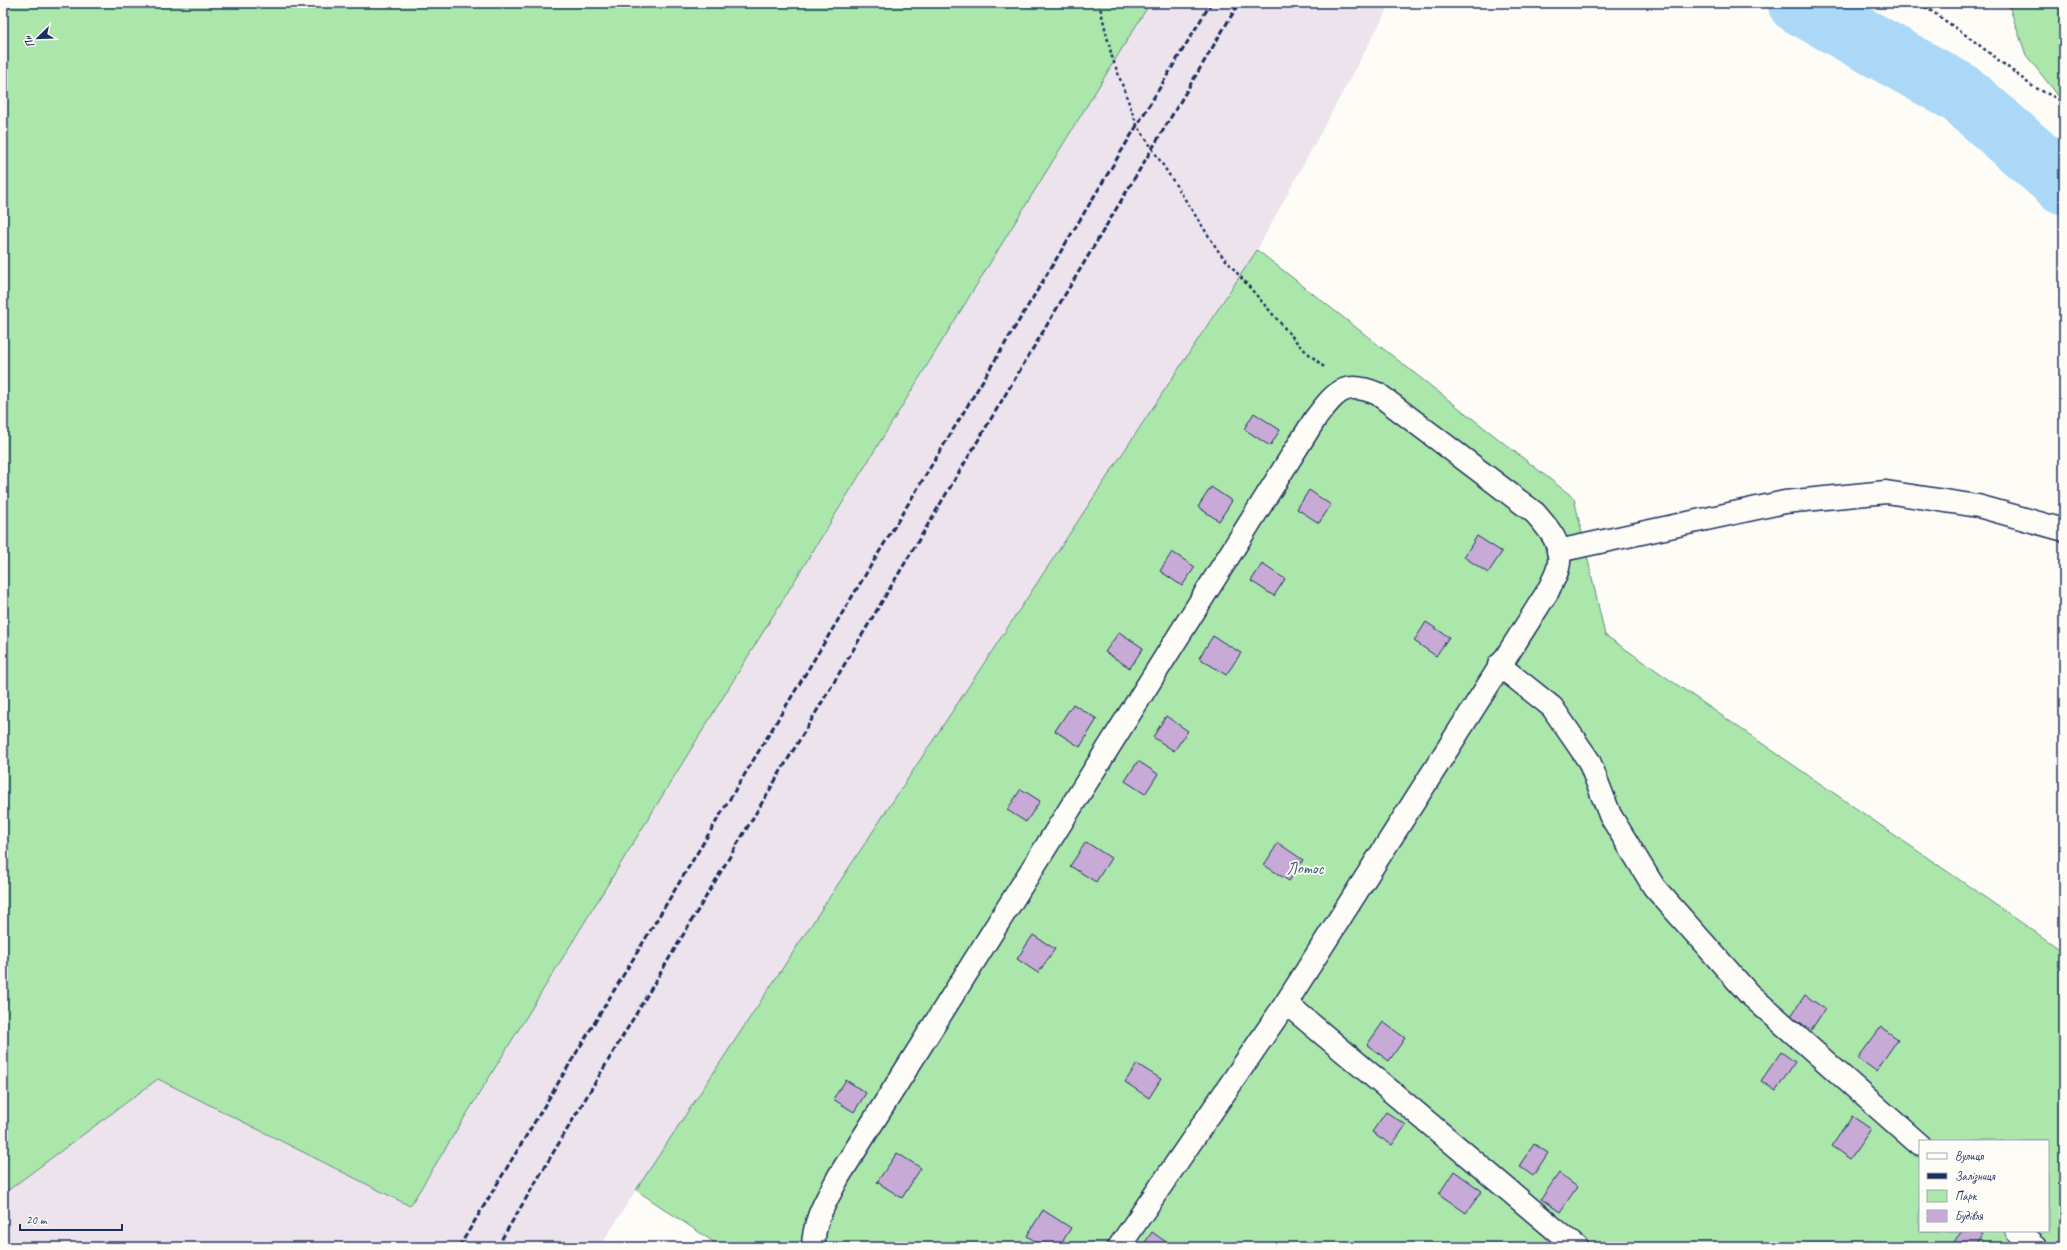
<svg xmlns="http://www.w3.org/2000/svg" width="2067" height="1250" font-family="Caveat,sans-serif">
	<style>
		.built { fill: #ede3ed }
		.green { fill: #abe6ab; stroke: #638a84; fill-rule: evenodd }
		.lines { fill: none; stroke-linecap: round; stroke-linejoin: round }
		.river { stroke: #aad8f6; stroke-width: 61 }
		.building { fill: #c8aad6; stroke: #1b2f5e }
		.minor-casing { stroke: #1b2f5e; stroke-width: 25 }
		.path { stroke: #1b2f5e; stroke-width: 2.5; stroke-dasharray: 3 3; stroke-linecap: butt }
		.minor { stroke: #fdfcf7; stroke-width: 22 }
		.rail { stroke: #1b2f5e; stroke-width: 3; stroke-dasharray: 6 3; stroke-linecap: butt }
		.labels { text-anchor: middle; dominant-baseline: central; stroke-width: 3.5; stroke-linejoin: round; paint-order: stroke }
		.park-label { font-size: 17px; fill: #3f5d71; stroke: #fdfcf7 }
	</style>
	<rect width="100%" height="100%" fill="#fdfcf7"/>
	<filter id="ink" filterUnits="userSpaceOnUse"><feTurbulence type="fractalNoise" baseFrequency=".025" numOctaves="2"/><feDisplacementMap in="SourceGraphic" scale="8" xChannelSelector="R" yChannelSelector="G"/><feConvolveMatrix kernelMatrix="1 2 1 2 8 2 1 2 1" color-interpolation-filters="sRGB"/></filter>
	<g filter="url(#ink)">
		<polygon class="built" points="1150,3 1391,3 1257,250 636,1190 600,1247 3,1247 3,1194 158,1079 410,1206"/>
		<g class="green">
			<polygon points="3,3 1150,3 410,1206 158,1079 3,1194"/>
			<polygon points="2008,3 2064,3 2064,103 2026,55"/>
			<path d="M1257 250 1574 498 1605 635 2064 952V1247H721L636 1190ZM1920 1141H2048V1231H1920Z"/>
		</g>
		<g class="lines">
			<polyline class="river" points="1798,3 1960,93 2064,184"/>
		</g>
		<g class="building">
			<polygon points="1254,413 1280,430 1270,446 1244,429"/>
			<polygon points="1211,487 1232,501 1219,521 1198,507"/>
			<polygon points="1309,490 1331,505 1319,523 1297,509"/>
			<polygon points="1477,536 1502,552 1488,573 1464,557"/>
			<polygon points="1172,552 1195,567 1182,586 1160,571"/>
			<polygon points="1262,564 1285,579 1274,596 1251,581"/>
			<polygon points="1426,622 1449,637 1436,656 1414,641"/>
			<polygon points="1119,632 1143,648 1130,668 1105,652"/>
			<polygon points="1213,636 1241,653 1226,675 1199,658"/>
			<polygon points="1073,704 1097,719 1080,747 1055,731"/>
			<polygon points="1166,716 1188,731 1174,751 1153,737"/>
			<polygon points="1138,761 1158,774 1145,794 1125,781"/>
			<polygon points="1021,789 1040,801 1026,822 1007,810"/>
			<polygon points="1086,842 1111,858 1096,882 1070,866"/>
			<polygon points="1278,843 1303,860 1289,881 1264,865"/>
			<polygon points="1033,935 1055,949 1038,973 1017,959"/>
			<polygon points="1805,995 1825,1009 1811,1030 1791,1016"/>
			<polygon points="1383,1022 1405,1038 1389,1061 1367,1045"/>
			<polygon points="1881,1027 1898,1039 1876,1071 1858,1058"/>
			<polygon points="1781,1052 1795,1062 1776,1091 1761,1081"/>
			<polygon points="1137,1064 1161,1079 1149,1098 1125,1082"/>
			<polygon points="846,1080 866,1093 854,1112 833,1099"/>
			<polygon points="1386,1112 1406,1125 1392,1145 1372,1132"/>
			<polygon points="1852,1116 1871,1129 1850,1159 1831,1146"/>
			<polygon points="1534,1144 1548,1153 1533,1176 1519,1166"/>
			<polygon points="897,1153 921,1168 902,1198 877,1182"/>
			<polygon points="1454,1171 1482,1191 1466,1213 1439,1194"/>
			<polygon points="1559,1173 1577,1187 1560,1212 1541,1199"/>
			<polygon points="1043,1210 1071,1228 1059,1247 1044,1247 1027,1236"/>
			<polygon points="1961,1231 1978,1231 1984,1235 1976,1247 1951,1247"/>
			<polygon points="1152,1232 1173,1247 1142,1247"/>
		</g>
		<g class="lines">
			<defs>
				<g id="minor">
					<polyline points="1558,551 1785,502 1886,492 1978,506 2064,530"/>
					<polyline points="1499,665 1552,707 1589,761 1610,815 1654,887 1749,994 1920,1145"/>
					<polyline points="1286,1003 1576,1247"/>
					<polyline points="2017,1231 2035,1247"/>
					<path d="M813 1247C814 1218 826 1201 839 1176L1315 419C1335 393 1344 379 1378 394L1535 513C1549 529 1564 545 1558 568 1556 576 1551 584 1548 591L1286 1003 1119 1247"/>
				</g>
			</defs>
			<use href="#minor" class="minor-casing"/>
			<g class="path">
				<polyline points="1099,3 1112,57 1137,125 1219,252 1301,347 1324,367"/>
				<polyline points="1920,3 1970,38 2032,86 2064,102"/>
			</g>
			<use href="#minor" class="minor"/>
			<g class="rail">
				<polyline points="459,1247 1211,3"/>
				<polyline points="497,1247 1239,3"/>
			</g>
		</g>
	</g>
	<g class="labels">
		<g class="park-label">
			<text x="1305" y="868">Лотос</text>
		</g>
	</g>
	<rect width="2067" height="1250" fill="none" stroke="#fdfcf7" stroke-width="16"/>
	<rect x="8" y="8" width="2051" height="1234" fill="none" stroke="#1b2f5e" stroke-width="1.5" filter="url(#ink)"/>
	<rect x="1919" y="1140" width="130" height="92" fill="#fdfcf7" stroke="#a3aaba"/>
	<rect x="1927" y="1153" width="20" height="6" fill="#fdfcf7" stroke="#a3aaba"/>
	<text x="1955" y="1160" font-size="12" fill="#1b2f5e">Вулиця</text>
	<rect x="1927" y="1173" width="20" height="6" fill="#1b2f5e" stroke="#a3aaba"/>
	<text x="1955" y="1180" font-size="12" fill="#1b2f5e">Залізниця</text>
	<rect x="1927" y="1190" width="20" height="12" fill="#abe6ab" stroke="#a3aaba"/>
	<text x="1955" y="1200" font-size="12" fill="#1b2f5e">Парк</text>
	<rect x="1927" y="1210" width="20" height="12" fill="#c8aad6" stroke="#a3aaba"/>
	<text x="1955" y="1220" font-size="12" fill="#1b2f5e">Будівля</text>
	<g transform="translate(38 38) rotate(247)" stroke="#fdfcf7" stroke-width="3" paint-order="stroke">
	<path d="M0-3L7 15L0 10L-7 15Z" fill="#1b2f5e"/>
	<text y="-6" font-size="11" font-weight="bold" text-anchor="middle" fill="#1b2f5e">Пн</text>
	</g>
	<path d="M20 1224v6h102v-6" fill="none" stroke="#1b2f5e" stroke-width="2"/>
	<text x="26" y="1224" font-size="12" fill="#1b2f5e" stroke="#fdfcf7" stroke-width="3" paint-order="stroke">20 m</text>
</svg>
